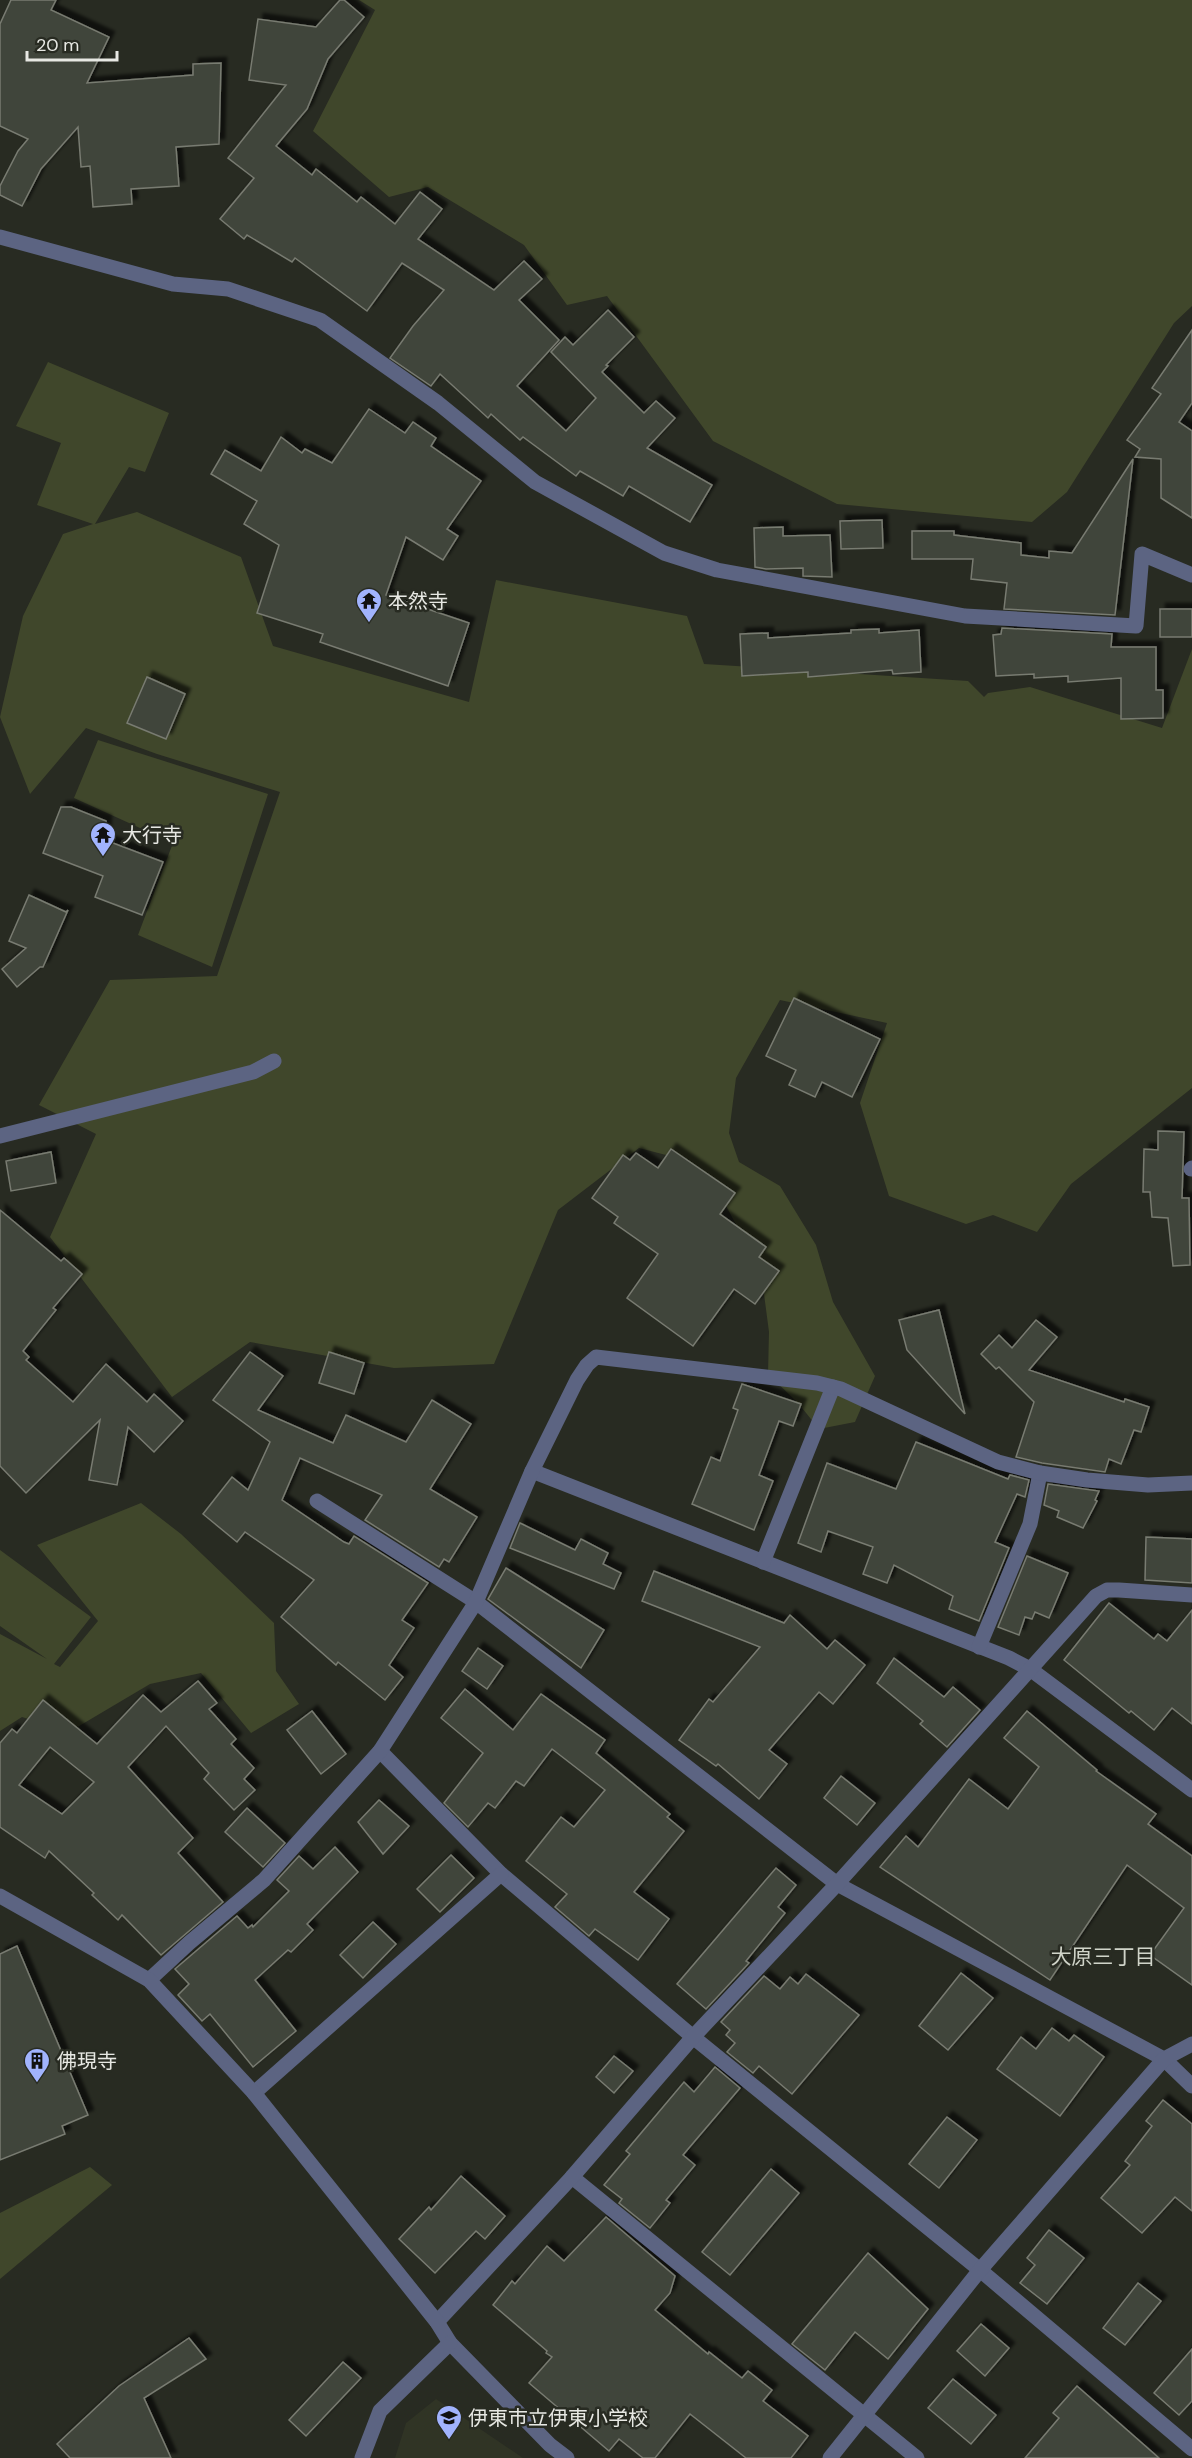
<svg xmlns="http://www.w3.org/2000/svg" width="1192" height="2458" font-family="'DM Sans','Noto Sans JP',sans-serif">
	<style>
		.built { fill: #303425 }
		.green { fill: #40472b }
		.building { fill: #41443b; stroke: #787b71; stroke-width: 1.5; fill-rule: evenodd; filter: url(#shadow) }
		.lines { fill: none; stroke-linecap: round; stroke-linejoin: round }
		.minor { stroke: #5c6482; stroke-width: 15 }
		.tertiary { stroke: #5c6482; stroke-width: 15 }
		.labels { text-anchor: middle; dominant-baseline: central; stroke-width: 5; stroke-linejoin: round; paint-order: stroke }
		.poi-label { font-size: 20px; fill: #e7e8e3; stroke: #282b22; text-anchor: start }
		.neighbourhood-label { font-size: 21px; fill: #d0d4c9; stroke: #282b22 }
	</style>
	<defs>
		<filter id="shadow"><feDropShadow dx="5.5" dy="-5.5" stdDeviation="1.5" flood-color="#0009"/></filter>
	</defs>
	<rect width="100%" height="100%" fill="#282b22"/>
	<polygon class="built" points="436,2399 523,2458 395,2458 406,2423"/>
	<g class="green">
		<polygon points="359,0 1192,0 1192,306 1174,323 1067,492 1032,522 837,504 713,441 607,296 567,305 524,245 428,187 389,197 313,131 375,10"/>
		<polygon points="48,362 169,413 145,472 129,467 95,524 137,512 241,557 273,646 469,702 496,580 687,616 704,664 968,681 984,697 988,693 1030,687 1162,728 1192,649 1192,1088 1071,1184 1037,1232 993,1215 966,1224 889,1196 860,1103 887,1023 780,1000 736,1078 729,1133 739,1162 780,1186 816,1245 833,1302 875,1376 855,1422 819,1429 798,1403 768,1374 769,1332 761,1271 725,1204 689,1161 639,1148 558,1210 494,1364 394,1368 250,1342 172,1397 50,1237 96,1134 39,1105 110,980 217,976 280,792 157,754 86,728 30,794 0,717 23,616 63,534 93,524 37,505 61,443 16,426"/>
		<polygon points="98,740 268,794 212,967 138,935 173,843 74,798"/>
		<polygon points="141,1503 181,1534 274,1623 276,1671 299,1704 251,1733 201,1673 150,1684 69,1732 22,1717 0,1731 0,1634 47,1659 0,1626 0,1550 91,1617 54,1664 60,1667 98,1621 37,1545"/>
		<polygon points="90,2167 112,2185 0,2279 0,2213"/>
	</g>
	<g class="building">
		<polygon points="11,0 56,0 51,10 109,37 87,83 193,75 193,64 221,63 219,144 176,147 179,186 131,189 132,204 93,207 90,166 81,167 78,127 41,169 22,206 0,195 0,186 18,151 28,139 0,126 0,24"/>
		<polygon points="340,0 344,0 364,17 328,59 307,109 276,146 312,175 316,169 357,202 361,197 395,224 420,192 442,209 418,239 494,290 524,261 542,279 519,300 559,340 517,386 566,431 596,398 551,352 565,337 573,345 608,310 634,337 606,365 608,366 602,372 644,413 656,401 675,418 647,448 712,485 690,522 629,486 623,496 580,471 576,476 523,437 520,440 491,414 488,418 440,374 431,386 390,358 413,326 444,290 402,263 367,311 295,258 292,262 247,235 244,239 220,219 254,178 228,158 286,85 249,80 258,19 316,27"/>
		<polygon points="1192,330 1192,403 1179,422 1192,431 1192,518 1161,498 1161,459 1135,457 1140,449 1127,440 1161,394 1152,388"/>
		<polygon points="369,409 405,433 413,422 436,438 431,446 481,481 447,529 458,536 443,560 406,537 386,595 469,623 448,686 320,642 323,634 257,613 279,545 244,524 257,501 211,474 225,450 261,471 281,437 302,453 305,449 332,463"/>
		<polygon points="1133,459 1115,615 1004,609 1007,583 971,579 973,559 912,559 912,531 954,531 954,535 1021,543 1021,555 1049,558 1049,551 1072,553"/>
		<polygon points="882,520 883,548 841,549 840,521"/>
		<polygon points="783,527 783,536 830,535 832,577 803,576 803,568 766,569 755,567 754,528"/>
		<rect x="1160" y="609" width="32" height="28"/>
		<polygon points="1002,628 1112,634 1111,647 1156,647 1156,690 1163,690 1163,718 1121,719 1121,678 1068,682 1068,676 1034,678 1034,674 996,676 993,635 1001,634"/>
		<polygon points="879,629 879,633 919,630 921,672 893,674 892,670 808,677 808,672 742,676 740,634 768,633 768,638 851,633 851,630"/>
		<polygon points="147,677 185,694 166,739 127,723"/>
		<polygon points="61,807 71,807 106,821 105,840 163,862 142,915 95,897 103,876 43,853"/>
		<polygon points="29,895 66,912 68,910 43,967 40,967 17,987 2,969 26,948 9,941"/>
		<polygon points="794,998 880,1039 852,1097 822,1082 815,1097 789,1085 796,1070 766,1056"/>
		<polygon points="1158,1131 1184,1132 1182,1198 1189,1198 1190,1265 1173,1266 1168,1218 1152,1217 1150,1192 1143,1192 1144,1149 1158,1150"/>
		<polygon points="671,1149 735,1193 720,1214 766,1247 759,1257 779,1271 755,1304 734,1289 693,1346 627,1298 658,1254 614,1223 618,1217 592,1198 623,1155 630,1160 636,1153 658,1168"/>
		<polygon points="51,1152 56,1183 11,1191 6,1161"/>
		<polygon points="0,1210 61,1261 64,1258 82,1274 53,1308 56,1310 23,1351 29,1357 26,1360 73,1402 106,1364 147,1402 154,1394 183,1421 154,1452 128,1427 117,1485 89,1480 100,1420 26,1493 0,1466"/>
		<polygon points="939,1310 965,1414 907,1350 899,1320"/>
		<polygon points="1036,1320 1057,1337 1029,1370 1124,1402 1125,1399 1149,1407 1141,1432 1134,1430 1121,1464 1109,1459 1105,1472 1042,1463 1016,1457 1034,1402 999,1367 996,1369 981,1354 999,1335 1012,1348"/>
		<polygon points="250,1352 283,1376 258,1410 333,1443 346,1415 406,1442 432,1400 471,1424 430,1489 477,1517 449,1562 444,1559 439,1567 365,1520 382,1495 300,1458 282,1500 344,1542 349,1544 354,1536 428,1583 402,1620 414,1628 389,1665 403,1677 385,1700 338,1662 336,1665 281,1617 314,1580 245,1532 237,1542 203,1514 232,1477 248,1490 270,1442 213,1400"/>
		<polygon points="329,1352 364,1363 354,1394 319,1383"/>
		<polygon points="742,1384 801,1404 793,1426 779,1421 759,1475 773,1481 754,1530 692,1504 711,1457 720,1461 738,1410 733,1408"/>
		<polygon points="916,1442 1008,1479 1010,1475 1029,1480 1025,1497 1017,1494 995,1542 1009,1548 979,1621 949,1609 953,1596 894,1565 887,1583 863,1574 873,1547 828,1531 821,1552 798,1543 827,1463 896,1489"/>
		<polygon points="1048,1484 1099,1491 1095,1500 1097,1501 1083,1528 1057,1517 1059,1511 1044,1505"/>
		<polygon points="520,1523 575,1550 581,1539 608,1553 603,1564 621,1573 614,1589 510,1548"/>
		<polygon points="1146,1537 1192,1539 1192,1583 1145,1580"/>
		<polygon points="1027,1556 1068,1573 1049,1618 1035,1612 1032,1619 1025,1617 1019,1635 998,1627"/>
		<polygon points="506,1568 604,1630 581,1668 488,1599"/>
		<polygon points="654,1571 784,1623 790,1615 827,1649 835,1640 865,1665 833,1704 819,1692 769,1750 787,1764 759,1799 718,1764 716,1766 679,1740 709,1699 713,1702 760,1647 642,1601"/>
		<polygon points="1109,1603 1154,1639 1158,1634 1167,1641 1192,1610 1192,1724 1172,1708 1154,1730 1131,1711 1129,1713 1064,1660"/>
		<polygon points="478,1648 503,1666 487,1689 462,1671"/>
		<polygon points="894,1658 944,1697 953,1687 980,1710 947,1747 920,1724 923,1721 877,1683"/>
		<path d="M198 1681 217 1703 209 1709 236 1739 231 1744 254 1768 244 1779 255 1790 234 1810 204 1779 209 1773 166 1726 128 1767 193 1838 178 1853 223 1902 161 1955 122 1915 118 1920 92 1895 94 1893 49 1851 45 1858 0 1827V1743L12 1729 17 1733 43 1700 97 1744 143 1695 161 1712ZM50 1747 94 1782 62 1814 19 1785Z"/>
		<polygon points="465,1689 513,1730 541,1694 605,1740 596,1753 670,1814 667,1817 684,1831 634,1892 669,1919 638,1960 595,1929 589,1936 555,1907 567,1894 526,1861 561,1817 574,1827 605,1790 552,1749 524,1786 516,1781 495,1808 488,1803 468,1827 444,1803 483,1753 441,1718"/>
		<polygon points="312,1711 346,1754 321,1774 287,1730"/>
		<polygon points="1027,1711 1097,1770 1096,1771 1156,1814 1148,1824 1192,1856 1192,1985 1150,1955 1184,1908 1127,1865 1050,1980 880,1867 906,1836 918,1847 969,1779 1008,1809 1039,1767 1004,1738"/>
		<polygon points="841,1776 875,1803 857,1825 824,1798"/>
		<polygon points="379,1800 409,1826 383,1854 358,1822"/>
		<polygon points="247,1808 285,1843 263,1867 225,1832"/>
		<polygon points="335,1847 358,1872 307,1924 313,1930 291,1952 288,1950 255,1980 296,2031 253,2067 210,2014 202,2021 178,1995 189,1984 175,1969 237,1916 248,1928 252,1925 253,1927 289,1891 277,1880 299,1856 313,1869"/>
		<polygon points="451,1855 474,1878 440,1912 417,1889"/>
		<polygon points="776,1868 796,1885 778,1907 785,1913 746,1961 749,1963 706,2009 677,1984"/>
		<polygon points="373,1922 396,1944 363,1978 340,1955"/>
		<polygon points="17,1946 88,2115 62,2126 65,2134 0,2160 0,1954"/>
		<polygon points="961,1973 993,1998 948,2050 919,2026"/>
		<polygon points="806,1974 859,2015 792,2094 759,2066 753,2073 727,2052 735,2043 726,2035 730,2030 721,2022 764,1976 780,1989 790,1977 798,1984"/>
		<polygon points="1052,2028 1069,2041 1074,2035 1104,2057 1060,2116 997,2069 1021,2037 1036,2049"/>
		<polygon points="614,2056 633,2071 614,2093 596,2077"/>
		<polygon points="715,2067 740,2088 683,2155 695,2165 666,2200 670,2203 650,2228 619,2203 622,2199 604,2185 630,2154 626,2151 684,2082 694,2092"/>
		<polygon points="1163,2100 1192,2124 1192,2211 1175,2197 1142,2233 1101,2198 1130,2165 1125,2161 1152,2126 1146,2121"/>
		<polygon points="947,2117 977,2140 939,2188 909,2164"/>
		<polygon points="771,2169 799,2193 730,2275 702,2252"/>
		<polygon points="461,2176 505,2216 485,2239 476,2231 435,2273 399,2239 429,2207 431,2210"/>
		<polygon points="606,2217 675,2276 670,2293 655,2310 708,2354 709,2352 742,2378 748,2371 772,2390 763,2401 808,2436 791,2458 746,2458 690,2414 655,2458 643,2458 619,2439 609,2451 529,2383 552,2357 546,2353 547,2351 493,2305 512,2281 515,2284 547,2246 564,2261"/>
		<polygon points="1049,2230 1084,2258 1047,2304 1020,2283 1035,2265 1027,2258"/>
		<polygon points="868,2253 928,2309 888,2359 855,2332 825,2370 792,2344"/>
		<polygon points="1138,2283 1161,2301 1125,2345 1103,2328"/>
		<polygon points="981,2324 1009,2348 985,2376 957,2351"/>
		<polygon points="189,2338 206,2359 144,2398 171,2458 70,2458 57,2444 119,2386"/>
		<polygon points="1192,2349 1192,2401 1179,2415 1154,2393"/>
		<polygon points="343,2362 361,2378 306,2436 289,2420"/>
		<polygon points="953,2379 996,2415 971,2444 928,2408"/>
		<polygon points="1077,2386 1159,2458 1025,2458 1059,2418 1053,2413"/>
	</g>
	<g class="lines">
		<g class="minor">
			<polyline points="0,237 173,284 228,289 320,320 438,403 535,482 664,553 717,570 965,616 1136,626 1142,554 1192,575"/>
			<polyline points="0,1136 253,1072 274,1061"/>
			<polyline points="1191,1169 1192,1168"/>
			<polyline points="532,1471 1009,1658 1030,1669 1192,1790"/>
			<polyline points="317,1501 476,1602 837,1884 1164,2059 1192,2086"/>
			<polyline points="763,1562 833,1387"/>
			<polyline points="979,1647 1030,1524 1040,1473"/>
			<polyline points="380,1751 501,1874 693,2037 980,2270 1192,2449"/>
			<polyline points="149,1980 189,1943 264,1880 380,1751 476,1602 532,1471 577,1380 587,1365 596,1357 817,1383 841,1389 998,1462 1040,1473 1087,1480 1148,1485 1192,1483"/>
			<polyline points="254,2093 501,1874"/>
			<polyline points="572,2177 917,2458"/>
			<polyline points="437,2322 572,2177 693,2037 837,1884 1096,1596 1107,1590 1119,1590 1192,1595"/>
			<polyline points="830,2458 980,2270 1164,2059 1192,2044"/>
		</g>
		<g class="tertiary">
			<polyline points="0,1896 149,1980 254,2093 437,2322 450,2343 550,2445 567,2458"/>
			<polyline points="362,2458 380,2411 450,2343"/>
		</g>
	</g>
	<defs>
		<symbol id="temple-pin" viewBox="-11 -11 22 30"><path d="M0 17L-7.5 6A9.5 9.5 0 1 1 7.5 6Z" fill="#a1b3fd" stroke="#282b22"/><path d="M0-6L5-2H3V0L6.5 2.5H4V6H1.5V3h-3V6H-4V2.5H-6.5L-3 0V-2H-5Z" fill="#111"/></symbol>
		<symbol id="building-pin" viewBox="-11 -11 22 30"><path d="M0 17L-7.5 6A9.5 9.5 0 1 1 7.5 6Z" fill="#a1b3fd" stroke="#282b22"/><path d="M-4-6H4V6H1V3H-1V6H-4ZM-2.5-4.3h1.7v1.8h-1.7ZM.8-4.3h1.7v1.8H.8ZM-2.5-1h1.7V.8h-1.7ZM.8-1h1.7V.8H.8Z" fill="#111"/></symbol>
		<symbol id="school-pin" viewBox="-11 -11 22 30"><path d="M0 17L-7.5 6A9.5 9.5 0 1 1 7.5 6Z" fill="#a1b3fd" stroke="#282b22"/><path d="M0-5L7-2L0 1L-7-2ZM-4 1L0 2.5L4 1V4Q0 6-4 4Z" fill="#111"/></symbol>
	</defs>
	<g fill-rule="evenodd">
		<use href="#temple-pin" x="354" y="586" width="30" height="40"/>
		<use href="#temple-pin" x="88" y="820" width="30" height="40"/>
		<use href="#building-pin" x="22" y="2046" width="30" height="40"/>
		<use href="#school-pin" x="434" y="2403" width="30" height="40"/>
	</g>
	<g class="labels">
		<g class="poi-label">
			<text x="388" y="601">本然寺</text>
			<text x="122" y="835">大行寺</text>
			<text x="57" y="2061">佛現寺</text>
			<text x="468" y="2418">伊東市立伊東小学校</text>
		</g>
		<g class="neighbourhood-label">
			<text x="1103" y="1957">大原三丁目</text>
		</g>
	</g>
	<path d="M27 51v9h90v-9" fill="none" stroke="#e7e8e3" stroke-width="3"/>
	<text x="36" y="51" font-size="18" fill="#e7e8e3" stroke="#282b22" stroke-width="4.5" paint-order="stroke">20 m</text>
</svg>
